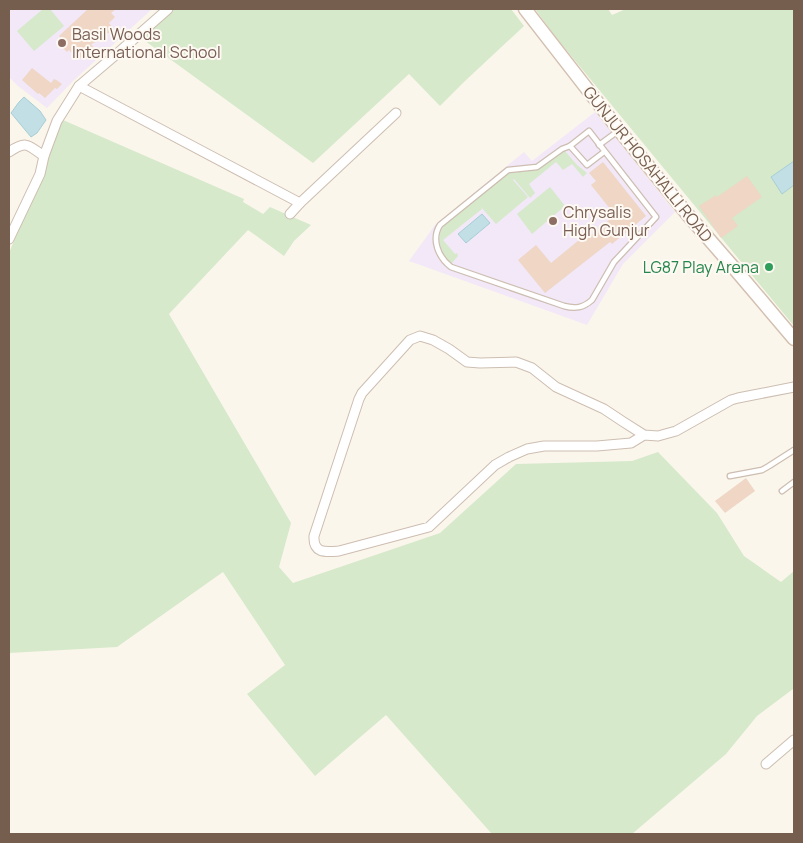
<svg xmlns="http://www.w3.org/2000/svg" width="803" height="843" font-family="Manrope,sans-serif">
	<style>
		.education { fill: #f2e8f8 }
		.green { fill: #d6e9ca }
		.water { fill: #c1dfe4; stroke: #a7ced6 }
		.building { fill: #efd6c5 }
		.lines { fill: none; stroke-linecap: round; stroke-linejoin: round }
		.lane-casing { stroke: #cdbeb1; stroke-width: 7 }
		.street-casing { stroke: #cdbeb1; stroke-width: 11 }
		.secondary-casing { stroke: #d3c0b1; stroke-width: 15 }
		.lane { stroke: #fff; stroke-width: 4.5 }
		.street { stroke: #fff; stroke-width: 9 }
		.secondary { stroke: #fff; stroke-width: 12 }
		.education-dot { fill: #8d6e63; stroke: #fef9f2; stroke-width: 2 }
		.leisure-dot { fill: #2e9e5b; stroke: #fef9f2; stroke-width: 2 }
		.labels { text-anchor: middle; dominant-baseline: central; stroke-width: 4; stroke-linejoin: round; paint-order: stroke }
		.education-label { font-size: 16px; fill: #785e54; stroke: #fef9f2; text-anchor: start }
		.street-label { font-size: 16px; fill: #765e4f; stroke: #fef9f2 }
		.leisure-label { font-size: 16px; fill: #27864d; stroke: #fef9f2; text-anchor: end }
	</style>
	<rect width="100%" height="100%" fill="#fbf6ec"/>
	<g class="education">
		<polygon points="9,9 152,9 73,81 47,108 18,86 9,77"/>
		<polygon points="595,112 675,212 623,264 587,325 409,261 435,225 524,152 532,161"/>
	</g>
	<g class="green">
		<polygon points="43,9 50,9 64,26 34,51 17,31"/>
		<polygon points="173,9 511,9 524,26 465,81 440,106 409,74 313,163 141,38"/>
		<polygon points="535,9 608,9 612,15 626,9 794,9 794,326 558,40"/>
		<polygon points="63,120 244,199 243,202 263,214 270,207 311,225 294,241 284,256 248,230 169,314 291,523 279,567 293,583 440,533 516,464 632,461 658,452 717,513 744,556 781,582 794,571 794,690 793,689 757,716 726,754 632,834 492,834 386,715 315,776 247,694 285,665 223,572 117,647 9,653 9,253"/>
		<path d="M565 151 577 165 587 173 583 177 572 164 563 170 556 162 529 184 535 193 530 198 514 179 513 180 528 197 496 224 481 207 482 209 443 240 455 254 457 253 458 256 451 264C442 254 434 238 444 226L508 173 538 170 562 152Z"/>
		<polygon points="550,187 565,206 532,234 517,214"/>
	</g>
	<g class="water">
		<polygon points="24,97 40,111 46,120 37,133 31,137 11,113 19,102"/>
		<polygon points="794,161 794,185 782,194 771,177"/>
		<polygon points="482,214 490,223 466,243 458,234"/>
	</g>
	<g class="building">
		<polygon points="88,9 116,9 111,13 115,17 109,23 113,28 113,31 106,34 106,38 91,44 93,47 78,60 69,50 67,52 62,47 66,43 59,36"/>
		<polygon points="32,68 51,83 54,79 58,81 62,84 57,89 55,88 45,98 39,93 38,94 22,80"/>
		<polygon points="603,162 646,216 612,244 610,242 545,293 518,260 536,245 551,263 584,236 586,239 615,215 591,185 596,181 589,173"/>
		<polygon points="747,176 762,197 732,218 738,226 721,238 699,206 716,195 717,197"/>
		<polygon points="746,478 755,491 725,513 715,501"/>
	</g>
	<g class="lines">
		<defs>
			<g id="lane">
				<path d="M589 131 656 217 614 262 592 300C583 308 575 309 564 306L451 267C438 257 431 239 440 225L508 170 537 167 562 149 570 146Z"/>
				<polyline points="599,145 618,131"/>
				<polyline points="570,146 587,165 604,152"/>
				<polyline points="730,476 762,470 769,466 794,450"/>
				<polyline points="782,491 794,482"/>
			</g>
			<g id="street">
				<polyline points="79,86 300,203"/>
				<path d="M9 152C27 140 27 145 44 156"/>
				<polyline points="290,214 300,203 396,113"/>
				<polyline points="9,239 40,174 44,156 57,121 79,86 119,52 168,9"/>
				<path d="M644 435 631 443 597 446H544L527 449 509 457 495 465 429 527 339 551C326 552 313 554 314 536L359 399 362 393 410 340 420 336 433 340 449 349 467 362 480 363 516 362 532 368 556 387 604 409 622 421 644 435 658 436 676 431 731 400 738 398 794 387"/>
				<polyline points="766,764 794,740"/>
			</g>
			<polyline id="secondary" points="525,9 619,130 688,215 734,268 794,339"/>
		</defs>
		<use href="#lane" class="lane-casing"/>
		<use href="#street" class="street-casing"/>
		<use href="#secondary" class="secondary-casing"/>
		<use href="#lane" class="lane"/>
		<use href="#street" class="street"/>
		<use href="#secondary" class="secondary"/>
	</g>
	<g class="education-dot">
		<circle cx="62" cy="43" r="5"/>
		<circle cx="553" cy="221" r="5"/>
	</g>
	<circle class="leisure-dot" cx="769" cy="267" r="5"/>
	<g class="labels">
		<g class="education-label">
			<text x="72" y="34">Basil Woods<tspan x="72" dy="18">International School</tspan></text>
			<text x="563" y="212">Chrysalis<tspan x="563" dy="18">High Gunjur</tspan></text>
		</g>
		<g class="street-label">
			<text transform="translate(648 164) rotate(51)">GUNJUR HOSAHALLI ROAD</text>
		</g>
		<g class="leisure-label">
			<text x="759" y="267">LG87 Play Arena</text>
		</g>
	</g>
	<rect width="803" height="843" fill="none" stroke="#765e4f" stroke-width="20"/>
</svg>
